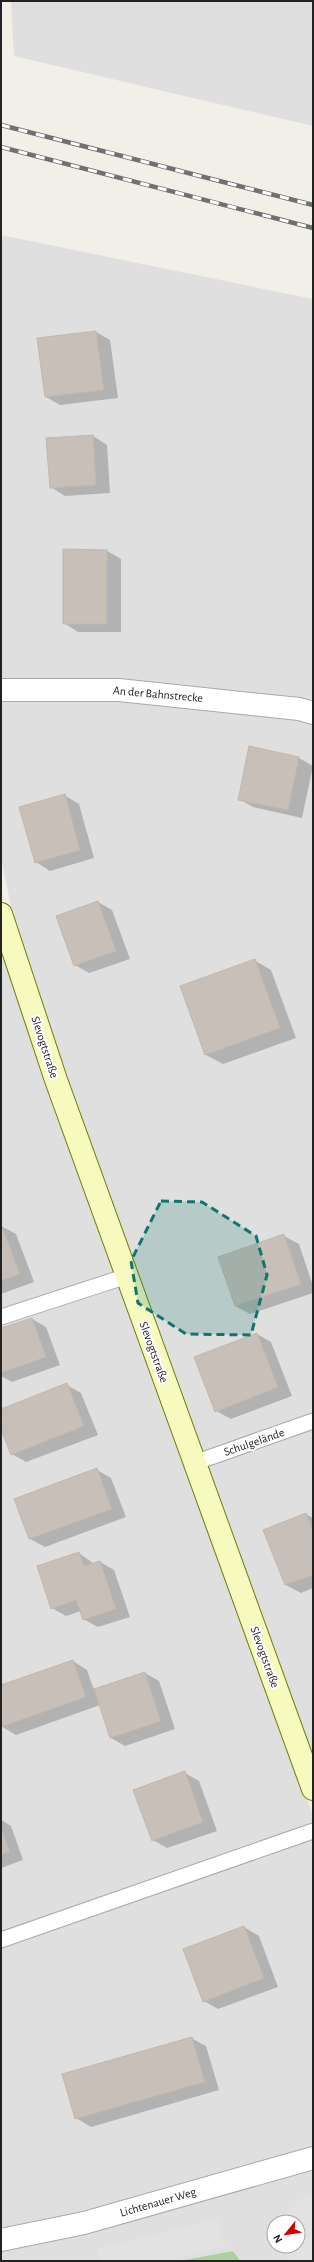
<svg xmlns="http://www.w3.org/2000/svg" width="314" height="2262" font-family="'Alegreya Sans',sans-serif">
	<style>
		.residential { fill: #e0dfdf; fill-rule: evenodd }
		.forest { fill: #add19e }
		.parking { fill: #e2e2e2 }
		.shadow { fill: #0003 }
		.building { fill: #c7bfb8; stroke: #c4b6ab }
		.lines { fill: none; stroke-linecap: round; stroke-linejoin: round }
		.lane-casing { stroke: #a9a9a9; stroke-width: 17 }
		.street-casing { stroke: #a9a9a9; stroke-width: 24 }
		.secondary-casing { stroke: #707d05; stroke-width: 24 }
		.lane { stroke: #fff; stroke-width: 15 }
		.street { stroke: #fff; stroke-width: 22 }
		.secondary { stroke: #f7fabf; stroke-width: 22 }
		.rail-casing { stroke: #707070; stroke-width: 4.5 }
		.rail { stroke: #fff; stroke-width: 3; stroke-dasharray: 9; stroke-linecap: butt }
		.marked { fill: #0f766e; fill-opacity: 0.2; stroke: #0f766e; stroke-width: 3; stroke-dasharray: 8 5; stroke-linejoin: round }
		.labels { text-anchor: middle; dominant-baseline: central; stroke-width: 4; stroke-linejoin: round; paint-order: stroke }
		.street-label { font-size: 12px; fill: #222; stroke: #fff }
	</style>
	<rect width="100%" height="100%" fill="#f2efe9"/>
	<g class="residential">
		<polygon points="11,1 313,1 313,126 14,56"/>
		<polygon points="1,235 313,299 313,1760 66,1074 11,907 1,857"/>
		<path d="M1 928 313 1816V2261H1ZM274 2222H298V2246H274Z"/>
	</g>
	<polygon class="forest" points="233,2251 240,2261 180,2261"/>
	<g class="parking">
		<polygon points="313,2194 313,2261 291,2261 278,2246 298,2246 298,2222 274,2222 274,2241 264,2230 305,2196"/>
		<polygon points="219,2219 225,2246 165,2261 100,2261 97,2249"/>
	</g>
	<g class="shadow">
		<polygon points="96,332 110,340 118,398 60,405 46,397"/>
		<polygon points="93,436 107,445 110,493 65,496 51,487"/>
		<polygon points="107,551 121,559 121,632 78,632 64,623"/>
		<polygon points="250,748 299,758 313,766 302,818 253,807 239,799"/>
		<polygon points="64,795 79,804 94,858 50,871 36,862"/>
		<polygon points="98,902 112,910 130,959 89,973 75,965"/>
		<polygon points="254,960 271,970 296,1038 223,1064 206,1055"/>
		<polygon points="1,1226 16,1234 34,1282 1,1294"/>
		<polygon points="284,1236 299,1244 313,1286 313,1293 250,1314 235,1306"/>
		<polygon points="32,1319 46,1327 60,1365 12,1382 1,1376 1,1329"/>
		<polygon points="257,1334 271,1342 292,1396 231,1419 216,1411"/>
		<polygon points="67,1385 81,1393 98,1435 26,1462 12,1454 1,1426 1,1410"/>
		<polygon points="97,1470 111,1478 126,1517 45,1547 30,1539 16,1499"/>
		<polygon points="306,1514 313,1518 313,1588 301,1593 286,1585 264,1531"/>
		<polygon points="79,1553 94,1564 100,1562 114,1570 130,1617 98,1627 83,1619 81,1611 66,1616 52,1608"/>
		<polygon points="73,1661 87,1670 94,1690 145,1673 159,1681 175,1729 125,1746 111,1738 100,1705 16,1735 1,1726 1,1686"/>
		<polygon points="185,1773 199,1781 217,1831 167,1848 153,1840"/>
		<polygon points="1,1820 11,1826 23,1860 1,1868"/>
		<polygon points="244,1927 259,1936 278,1987 218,2009 204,2001"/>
		<polygon points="191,2038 206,2046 219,2090 91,2127 76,2118"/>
	</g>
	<g class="building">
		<polygon points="96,331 104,390 45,397 37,338"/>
		<polygon points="93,435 96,485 50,488 46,438"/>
		<polygon points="63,549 107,550 107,624 63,624"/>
		<polygon points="249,746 299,757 288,810 238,800"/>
		<polygon points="65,794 80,850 35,863 19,807"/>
		<polygon points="98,901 116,951 74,966 56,916"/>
		<polygon points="255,959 280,1028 205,1055 180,986"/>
		<polygon points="1,1224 20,1274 1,1281"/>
		<polygon points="284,1234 301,1284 235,1306 218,1257"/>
		<polygon points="32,1318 46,1357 1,1373 1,1328"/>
		<polygon points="257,1333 278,1387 215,1412 194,1357"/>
		<polygon points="67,1383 84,1426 11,1455 1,1429 1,1409"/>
		<polygon points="97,1468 112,1509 29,1539 14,1499"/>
		<polygon points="306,1513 313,1530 313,1575 285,1585 263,1530"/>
		<polygon points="79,1552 84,1566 100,1561 116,1609 83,1620 76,1600 51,1609 37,1566"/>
		<polygon points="73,1660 86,1697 1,1727 1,1685"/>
		<polygon points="145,1672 161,1721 110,1738 94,1689"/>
		<polygon points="185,1771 203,1822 152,1841 133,1790"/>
		<polygon points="1,1828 10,1852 1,1855"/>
		<polygon points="244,1926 264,1978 203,2002 183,1949"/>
		<polygon points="192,2037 205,2082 75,2119 62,2074"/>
	</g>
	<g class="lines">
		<defs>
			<g id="lane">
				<polyline points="1,1317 127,1276"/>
				<polyline points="194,1463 313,1421"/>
				<polyline points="1,1940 313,1831"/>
			</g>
			<g id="street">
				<polyline points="1,690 119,690 299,709 313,713"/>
				<polyline points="1,2240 84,2223 313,2158"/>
			</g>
			<polyline id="secondary" points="1,914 56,1080 313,1789"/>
		</defs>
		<use href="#lane" class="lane-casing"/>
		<use href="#street" class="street-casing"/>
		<use href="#secondary" class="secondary-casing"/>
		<use href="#lane" class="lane"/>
		<use href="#street" class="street"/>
		<use href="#secondary" class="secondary"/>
		<defs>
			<g id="rail">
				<polyline points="1,125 313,205"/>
				<polyline points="1,147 313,228"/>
			</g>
		</defs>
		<use href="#rail" class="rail-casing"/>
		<use href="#rail" class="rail"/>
	</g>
	<path class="marked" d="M161 1201 202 1202 256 1236 267 1275 251 1335 186 1334 138 1303 131 1261Z"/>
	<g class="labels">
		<g class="street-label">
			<text transform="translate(158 694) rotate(5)">An der Bahnstrecke</text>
			<text transform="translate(45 1047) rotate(72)">Slevogtstraße</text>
			<text transform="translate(154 1352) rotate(70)">Slevogtstraße</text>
			<text transform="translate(254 1442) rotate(-19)">Schulgelände</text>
			<text transform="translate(265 1657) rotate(70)">Slevogtstraße</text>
			<text transform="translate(158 2202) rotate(-16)">Lichtenauer Weg</text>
		</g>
	</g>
	<rect width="314" height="2262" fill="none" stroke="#222222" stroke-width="4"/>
	<g transform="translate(286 2234) rotate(240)"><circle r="19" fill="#ffffff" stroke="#a7a7a7"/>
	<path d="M0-3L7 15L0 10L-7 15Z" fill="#d40000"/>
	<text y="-6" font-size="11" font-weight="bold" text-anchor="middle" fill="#222222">N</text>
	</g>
</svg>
